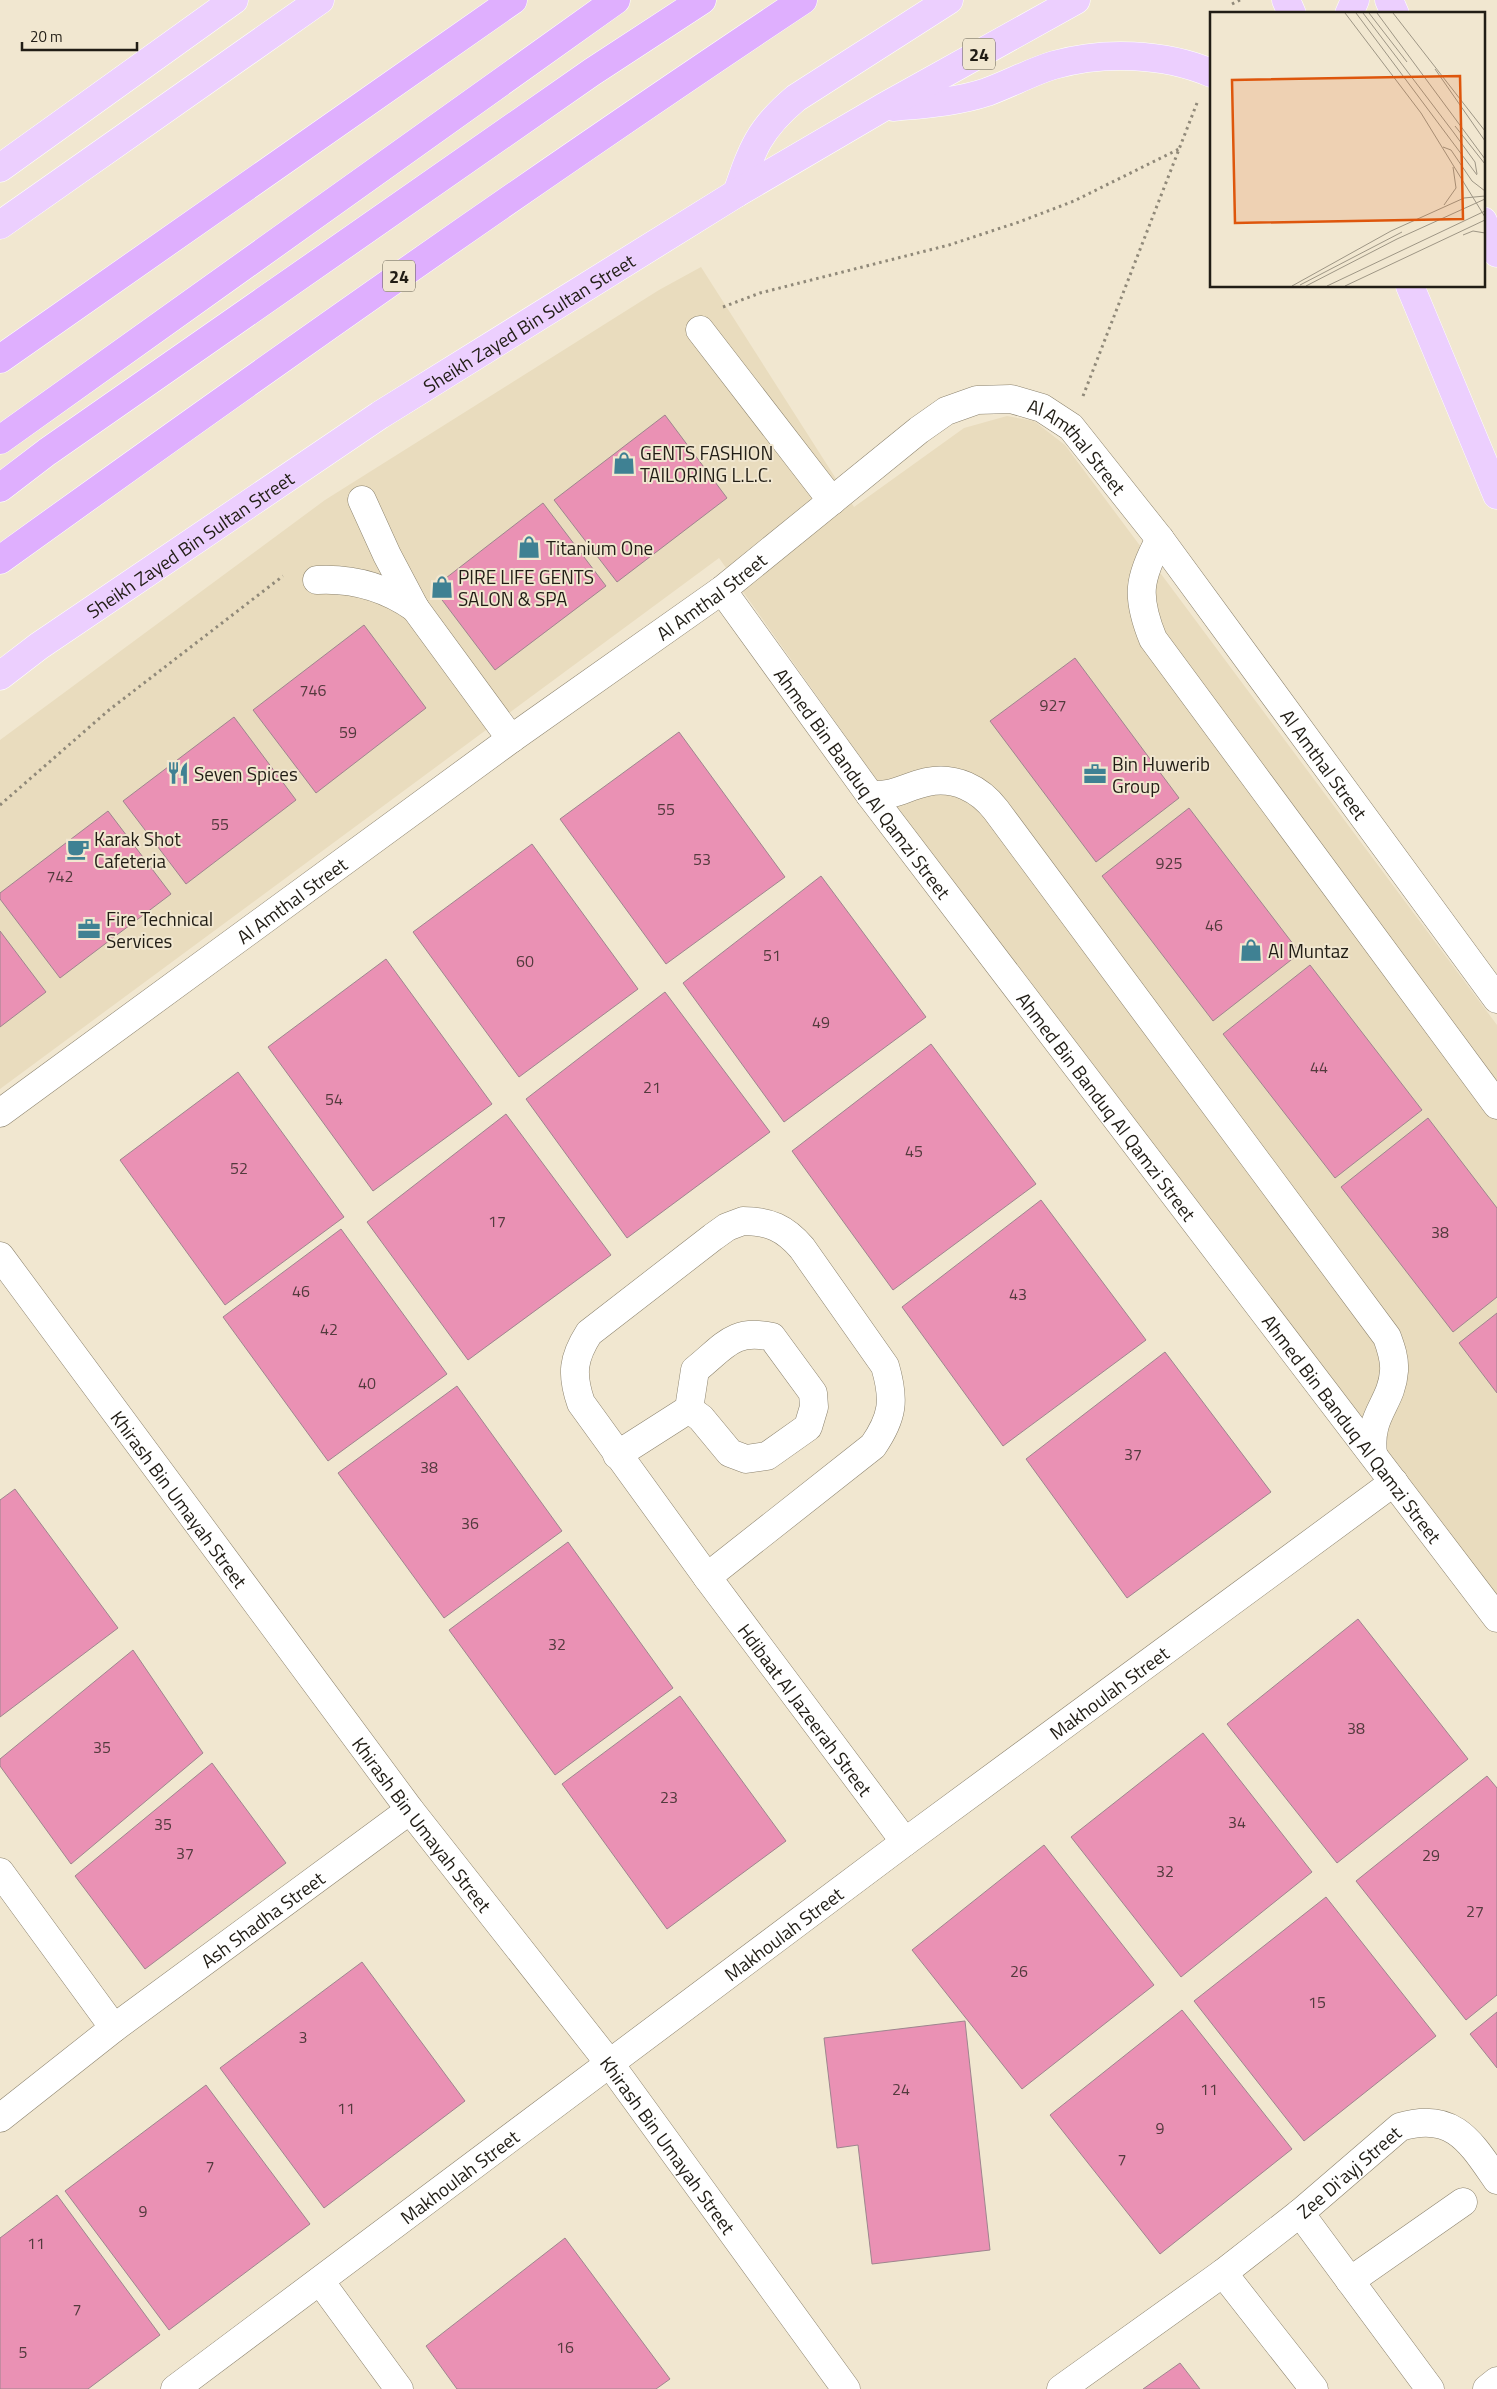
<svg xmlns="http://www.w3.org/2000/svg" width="1497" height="2389" font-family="'Titillium Web',sans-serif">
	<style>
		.built { fill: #e9dcbe }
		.building { fill: #ea91b4; stroke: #9e858e }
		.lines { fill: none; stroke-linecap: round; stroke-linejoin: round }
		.minor-casing { stroke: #8c836e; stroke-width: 29 }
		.major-casing { stroke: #fff; stroke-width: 29 }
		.highway-casing { stroke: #fff; stroke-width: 29 }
		.path { stroke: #908979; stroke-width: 3; stroke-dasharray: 2.5 4; stroke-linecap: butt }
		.minor { stroke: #fff; stroke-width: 28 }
		.major { stroke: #eccffe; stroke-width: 28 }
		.highway { stroke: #dfaffe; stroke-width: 28 }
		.labels { text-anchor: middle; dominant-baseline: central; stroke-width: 4; stroke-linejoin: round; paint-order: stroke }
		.number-label { font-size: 16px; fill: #533a3d }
		.shield { fill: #f1e7d0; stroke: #5f5a4d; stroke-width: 1 }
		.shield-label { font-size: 18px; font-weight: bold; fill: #211d15 }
		.street-label { font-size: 19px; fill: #211d15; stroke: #f1e7d0 }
		.poi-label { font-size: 19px; fill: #211d15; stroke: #f1e7d0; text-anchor: start }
		.inset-road { fill: none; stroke: #9e9685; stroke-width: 1 }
		.view { fill: #de560c; fill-opacity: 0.15; stroke: #de560c; stroke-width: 2.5 }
		.inset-edge { fill: none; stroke: #211d15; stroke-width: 2.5 }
	</style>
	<rect width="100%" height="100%" fill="#f1e7d0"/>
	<polygon class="built" points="701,267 854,507 964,428 1007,416 1034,421 1065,445 1497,1025 1497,1600 984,931 719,558 0,1089 0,740 325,500 659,290"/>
	<g class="building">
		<polygon points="665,415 727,498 617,582 554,500"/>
		<polygon points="543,503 606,586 495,670 433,588"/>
		<polygon points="364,625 426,708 316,793 253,710"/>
		<polygon points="1075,658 1179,798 1096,862 990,721"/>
		<polygon points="234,717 296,800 186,884 123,801"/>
		<polygon points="679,732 785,877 666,964 560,819"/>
		<polygon points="1189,808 1300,953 1213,1021 1102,876"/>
		<polygon points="108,811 171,894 60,978 0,899 0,893"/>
		<polygon points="532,844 638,989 519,1077 413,932"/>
		<polygon points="821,876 926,1017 784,1122 683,983"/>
		<polygon points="0,931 46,992 0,1027"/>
		<polygon points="386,959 492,1104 373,1191 268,1047"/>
		<polygon points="1310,965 1422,1110 1335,1178 1223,1034"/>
		<polygon points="665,992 770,1132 627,1238 526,1099"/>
		<polygon points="931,1044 1036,1184 893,1290 792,1151"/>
		<polygon points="238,1072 344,1217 225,1305 120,1160"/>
		<polygon points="506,1114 611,1255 468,1360 367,1222"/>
		<polygon points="1428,1118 1497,1208 1497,1297 1453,1332 1341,1187"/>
		<polygon points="1041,1200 1146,1340 1003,1446 902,1307"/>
		<polygon points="341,1229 447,1374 328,1461 223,1317"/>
		<polygon points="1497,1313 1497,1393 1459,1343"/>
		<polygon points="1165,1352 1271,1492 1127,1598 1026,1459"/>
		<polygon points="457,1386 562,1531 444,1618 338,1473"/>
		<polygon points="15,1489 118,1628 0,1717 0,1500"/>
		<polygon points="568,1542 673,1688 555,1775 449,1630"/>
		<polygon points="1358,1619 1468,1759 1337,1863 1227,1724"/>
		<polygon points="133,1650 203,1753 71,1864 0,1766 0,1759"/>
		<polygon points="680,1696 786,1841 667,1929 562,1784"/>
		<polygon points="1203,1733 1312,1872 1181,1977 1071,1837"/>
		<polygon points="212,1763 286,1863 145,1969 75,1876"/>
		<polygon points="1487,1776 1497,1788 1497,1995 1466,2020 1356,1881"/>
		<polygon points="1044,1845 1154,1985 1022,2089 912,1950"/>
		<polygon points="1326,1897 1436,2036 1304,2141 1194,2001"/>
		<polygon points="362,1962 465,2101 324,2208 220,2068"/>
		<polygon points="1182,2010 1292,2149 1160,2254 1050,2115"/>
		<polygon points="1497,2012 1497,2068 1470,2034"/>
		<polygon points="965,2021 990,2250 872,2264 858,2145 837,2148 824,2038"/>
		<polygon points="206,2085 310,2224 169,2330 65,2191"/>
		<polygon points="57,2195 160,2335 88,2389 0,2389 0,2238"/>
		<polygon points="565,2238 670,2379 656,2389 457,2389 426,2346"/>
		<polygon points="1180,2363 1200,2389 1143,2389"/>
	</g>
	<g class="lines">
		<defs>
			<g id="minor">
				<polyline points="700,330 832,501"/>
				<polyline points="362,500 387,555 415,608 511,739"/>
				<path d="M1160 539C1138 579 1136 597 1153 639L1497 1105"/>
				<path d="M317 580C354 578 385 587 415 608"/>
				<path id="s1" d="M722 590 870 795 1497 1618"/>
				<path d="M870 795C897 796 904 787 927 782 955 776 980 789 996 810L1387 1337C1391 1348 1395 1359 1394 1371 1392 1404 1368 1414 1373 1454"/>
				<path id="s2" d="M0 1113 511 739 722 590 919 430 946 411 977 400 1011 399 1042 408 1071 427 1160 539 1497 999"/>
				<path d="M743 1221C769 1221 785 1228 802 1248L885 1366C895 1400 893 1417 873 1446L707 1577 581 1403C571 1374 573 1358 589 1333L713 1237 727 1227Z"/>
				<path id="s3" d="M0 1256 410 1810 610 2064 846 2389"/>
				<path d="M617 1455 689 1409 695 1370C724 1347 733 1328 772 1337L813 1393 814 1407 808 1427 767 1456 746 1459 730 1453 701 1418 689 1409"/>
				<path id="s4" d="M707 1577 905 1842"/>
				<polyline points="0,1872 114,2028 0,2118"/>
				<path id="s5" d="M114 2028 410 1810"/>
				<polyline points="1300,2213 1430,2389"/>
				<polyline points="320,2281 399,2389"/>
				<polyline points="1350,2281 1463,2202"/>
				<path id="s6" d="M175 2389 905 1842 1394 1482"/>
				<polyline points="1061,2389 1223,2273"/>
				<path id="s7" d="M1314 2389 1223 2273 1300 2213 1400 2127C1453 2111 1470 2141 1497 2180"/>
				<polyline points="1487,2389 1497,2381"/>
			</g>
			<g id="major">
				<polyline points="1286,0 1292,14"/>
				<polyline points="1389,0 1395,14"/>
				<polyline points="1349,14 1355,0"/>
				<path d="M893 107C924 104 957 102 987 92 1009 84 1031 72 1054 65 1103 51 1164 53 1211 73"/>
				<polyline points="0,168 234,0"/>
				<path d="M737 193C752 149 759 129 796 98L949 0"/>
				<polyline points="1483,221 1497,253"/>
				<polyline points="0,225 320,0"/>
				<polyline points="1410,286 1497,495"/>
				<path id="s8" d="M0 676 39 646 380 415 737 193 882 108 1076 0"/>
			</g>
			<g id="highway">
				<polyline points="0,359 513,0"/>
				<polyline points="0,440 616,0"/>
				<polyline points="0,488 47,452 592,72 702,0"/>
				<path d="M0 560C265 369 531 181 803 0"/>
			</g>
		</defs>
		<use href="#minor" class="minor-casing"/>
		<use href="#major" class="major-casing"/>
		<use href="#highway" class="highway-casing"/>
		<g class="path">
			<polyline points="1232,4 1240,0"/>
			<polyline points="723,307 760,293 949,245 1019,222 1074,201 1179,149"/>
			<polyline points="1083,396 1197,103"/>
			<polyline points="0,805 109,710 283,576"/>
		</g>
		<use href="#minor" class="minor"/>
		<use href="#major" class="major"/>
		<use href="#highway" class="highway"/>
	</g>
	<defs>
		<symbol id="shop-bare" viewBox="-9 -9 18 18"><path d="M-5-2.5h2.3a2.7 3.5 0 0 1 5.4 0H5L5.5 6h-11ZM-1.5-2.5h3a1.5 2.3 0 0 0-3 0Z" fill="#3f8193" stroke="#f1e7d0" stroke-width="2.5" paint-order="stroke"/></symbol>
		<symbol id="restaurant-bare" viewBox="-9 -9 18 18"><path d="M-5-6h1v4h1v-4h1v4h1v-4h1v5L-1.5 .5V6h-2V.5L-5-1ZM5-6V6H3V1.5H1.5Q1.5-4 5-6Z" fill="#3f8193" stroke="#f1e7d0" stroke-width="2.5" paint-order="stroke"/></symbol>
		<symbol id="office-bare" viewBox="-9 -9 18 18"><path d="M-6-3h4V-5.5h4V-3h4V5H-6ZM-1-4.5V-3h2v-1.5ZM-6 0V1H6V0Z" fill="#3f8193" stroke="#f1e7d0" stroke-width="2.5" paint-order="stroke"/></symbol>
		<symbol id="cafe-bare" viewBox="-9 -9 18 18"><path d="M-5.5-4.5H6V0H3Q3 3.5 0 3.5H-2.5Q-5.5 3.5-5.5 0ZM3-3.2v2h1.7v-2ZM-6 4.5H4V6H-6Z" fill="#3f8193" stroke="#f1e7d0" stroke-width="2.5" paint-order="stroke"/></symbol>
	</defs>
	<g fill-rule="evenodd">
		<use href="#shop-bare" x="608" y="447" width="32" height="32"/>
		<use href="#shop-bare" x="513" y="531" width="32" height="32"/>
		<use href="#shop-bare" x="426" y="571" width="32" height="32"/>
		<use href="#restaurant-bare" x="162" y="757" width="32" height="32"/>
		<use href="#office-bare" x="1079" y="758" width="32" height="32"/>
		<use href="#cafe-bare" x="62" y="833" width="32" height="32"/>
		<use href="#office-bare" x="73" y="913" width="32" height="32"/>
		<use href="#shop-bare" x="1235" y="934" width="32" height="32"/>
	</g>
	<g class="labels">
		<g class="number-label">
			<text x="313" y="690">746</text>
			<text x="1053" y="705">927</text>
			<text x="348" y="732">59</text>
			<text x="666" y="809">55</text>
			<text x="220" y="824">55</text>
			<text x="702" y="859">53</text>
			<text x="1169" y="863">925</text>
			<text x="60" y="876">742</text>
			<text x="1214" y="925">46</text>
			<text x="772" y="955">51</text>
			<text x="525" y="961">60</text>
			<text x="821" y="1022">49</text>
			<text x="1319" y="1067">44</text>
			<text x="652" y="1087">21</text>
			<text x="334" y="1099">54</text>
			<text x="914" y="1151">45</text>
			<text x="239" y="1168">52</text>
			<text x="497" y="1221">17</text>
			<text x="1440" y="1232">38</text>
			<text x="301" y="1291">46</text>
			<text x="1018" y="1294">43</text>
			<text x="329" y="1329">42</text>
			<text x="367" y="1383">40</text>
			<text x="1133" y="1454">37</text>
			<text x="429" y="1467">38</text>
			<text x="470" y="1523">36</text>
			<text x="557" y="1644">32</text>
			<text x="1356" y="1728">38</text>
			<text x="102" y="1747">35</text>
			<text x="669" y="1797">23</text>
			<text x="1237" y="1822">34</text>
			<text x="163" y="1824">35</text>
			<text x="185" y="1853">37</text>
			<text x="1431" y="1855">29</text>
			<text x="1165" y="1871">32</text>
			<text x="1475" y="1911">27</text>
			<text x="1019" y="1971">26</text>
			<text x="1317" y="2002">15</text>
			<text x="303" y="2037">3</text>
			<text x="901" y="2089">24</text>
			<text x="1209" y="2089">11</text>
			<text x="346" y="2108">11</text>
			<text x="1160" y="2128">9</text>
			<text x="1122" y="2159">7</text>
			<text x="210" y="2166">7</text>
			<text x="143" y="2211">9</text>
			<text x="36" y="2243">11</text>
			<text x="77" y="2309">7</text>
			<text x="565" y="2347">16</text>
			<text x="23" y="2352">5</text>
		</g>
		<g class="shield">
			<rect x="963" y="38.5" width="32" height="31" rx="4"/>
			<rect x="383" y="260.5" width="32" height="31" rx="4"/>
		</g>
		<g class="shield-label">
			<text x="979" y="54">24</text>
			<text x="399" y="276">24</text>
		</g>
		<g class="street-label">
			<text stroke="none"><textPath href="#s8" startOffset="636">Sheikh Zayed Bin Sultan Street</textPath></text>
			<text stroke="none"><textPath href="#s2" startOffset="1329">Al Amthal Street</textPath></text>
			<text stroke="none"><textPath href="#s8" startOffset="231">Sheikh Zayed Bin Sultan Street</textPath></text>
			<text stroke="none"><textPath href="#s2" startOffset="879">Al Amthal Street</textPath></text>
			<text stroke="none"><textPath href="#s2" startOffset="1734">Al Amthal Street</textPath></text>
			<text stroke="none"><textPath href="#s1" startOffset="239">Ahmed Bin Banduq Al Qamzi Street</textPath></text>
			<text stroke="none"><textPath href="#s2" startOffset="361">Al Amthal Street</textPath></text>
			<text stroke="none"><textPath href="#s1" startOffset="644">Ahmed Bin Banduq Al Qamzi Street</textPath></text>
			<text stroke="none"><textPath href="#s1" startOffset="1049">Ahmed Bin Banduq Al Qamzi Street</textPath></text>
			<text stroke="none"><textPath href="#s3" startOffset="302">Khirash Bin Umayah Street</textPath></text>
			<text stroke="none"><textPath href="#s6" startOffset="1165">Makhoulah Street</textPath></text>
			<text stroke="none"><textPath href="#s4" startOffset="165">Hdibaat Al Jazeerah Street</textPath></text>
			<text stroke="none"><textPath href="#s3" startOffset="708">Khirash Bin Umayah Street</textPath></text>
			<text stroke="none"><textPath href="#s5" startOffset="184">Ash Shadha Street</textPath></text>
			<text stroke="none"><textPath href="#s6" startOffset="760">Makhoulah Street</textPath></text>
			<text stroke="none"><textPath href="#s3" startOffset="1112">Khirash Bin Umayah Street</textPath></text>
			<text stroke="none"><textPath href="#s7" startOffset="309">Zee Di'ayj Street</textPath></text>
			<text stroke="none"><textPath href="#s6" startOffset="355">Makhoulah Street</textPath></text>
		</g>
		<g class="poi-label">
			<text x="640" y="452">GENTS FASHION<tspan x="640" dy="22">TAILORING L.L.C.</tspan></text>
			<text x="546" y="547">Titanium One</text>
			<text x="458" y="576">PIRE LIFE GENTS<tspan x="458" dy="22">SALON &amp; SPA</tspan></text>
			<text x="1112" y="763">Bin Huwerib<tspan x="1112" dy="22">Group</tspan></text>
			<text x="194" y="773">Seven Spices</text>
			<text x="94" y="838">Karak Shot<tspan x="94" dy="22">Cafeteria</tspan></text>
			<text x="106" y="918">Fire Technical<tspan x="106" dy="22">Services</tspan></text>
			<text x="1268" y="950">Al Muntaz</text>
		</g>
	</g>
	<g transform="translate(1210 12)">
		<rect width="275" height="275" fill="#f1e7d0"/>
		<path class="inset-road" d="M135 1 211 101 275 205M146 1 267 163M153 1 244 121 265 150 267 162M159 1 197 50M167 1 275 147M183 1 275 119M225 57 275 129M245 114 275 152M233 135 241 138 262 169 275 179M234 193 246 176 243 155M253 223 263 219 275 221M90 273 192 220M82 274 181 219 254 186 275 184M96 274 187 227 275 187M117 274 275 199M135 274 275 208"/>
		<path class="view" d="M250 64 253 207 25 211 22 68Z"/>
		<rect width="275" height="275" class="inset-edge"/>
	</g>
	<path d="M22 42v8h115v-8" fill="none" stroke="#211d15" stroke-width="2.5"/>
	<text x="30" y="42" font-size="15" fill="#211d15" stroke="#f1e7d0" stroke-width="4" paint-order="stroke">20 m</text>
</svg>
